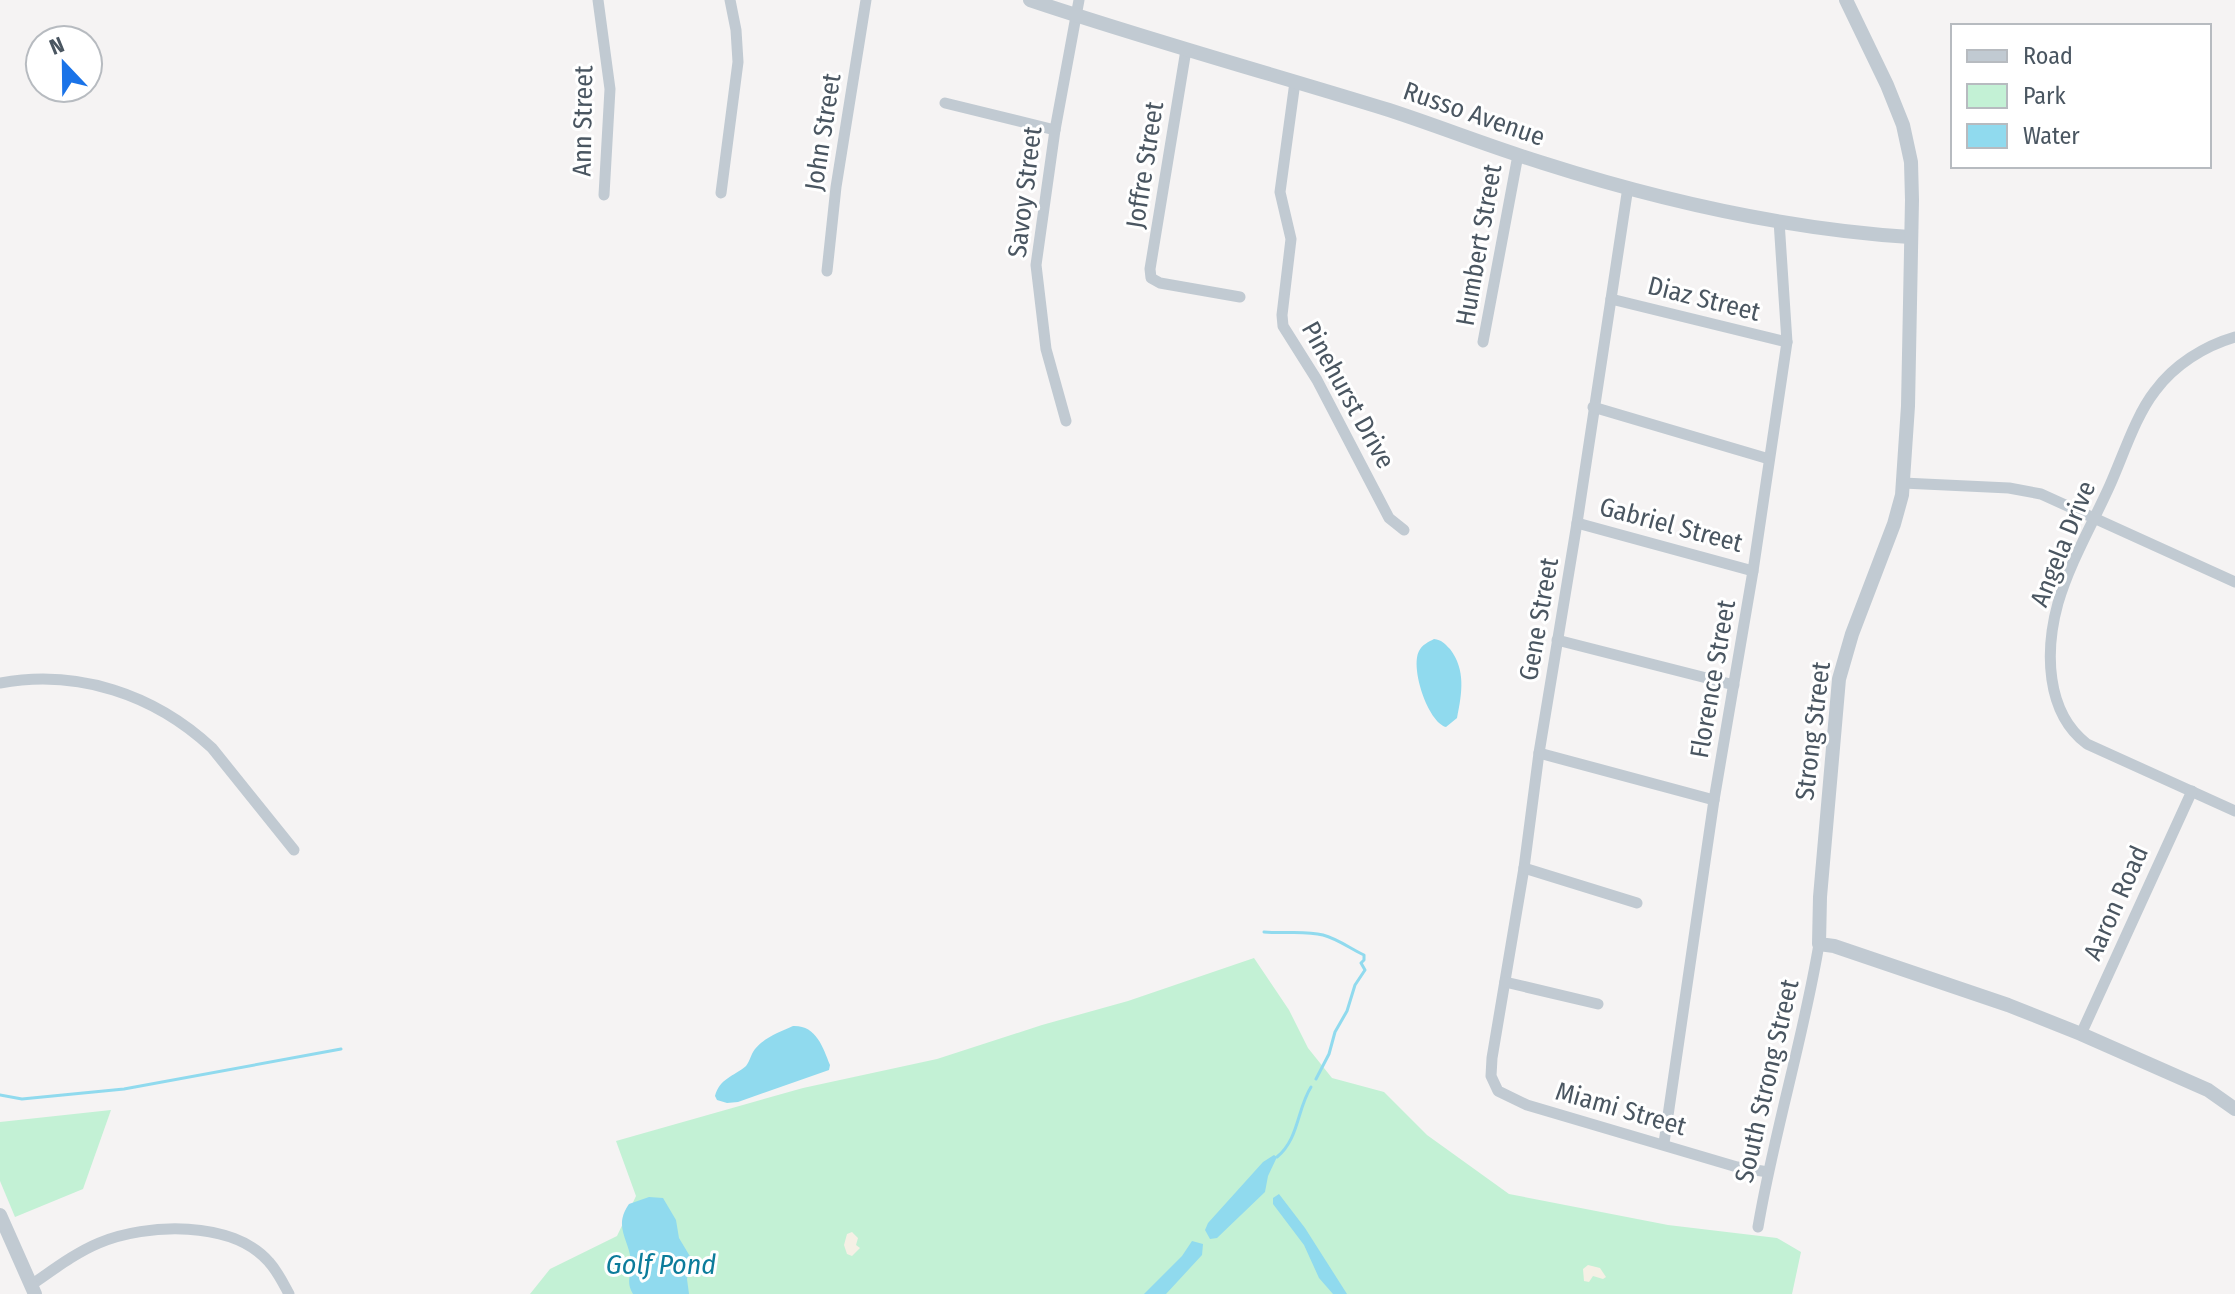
<svg xmlns="http://www.w3.org/2000/svg" width="2235" height="1294" font-family="'Fira Sans Condensed',sans-serif">
	<style>
		.green { fill: #c3f1d5 }
		.sand { fill: #f5f0e5 }
		.water { fill: #90daee }
		.lines { fill: none; stroke-linecap: round; stroke-linejoin: round }
		.stream { stroke: #90daee; stroke-width: 3 }
		.minor { stroke: #c1cad2; stroke-width: 11 }
		.tertiary { stroke: #c1cad2; stroke-width: 14 }
		.labels { text-anchor: middle; dominant-baseline: central; stroke-width: 6; stroke-linejoin: round; paint-order: stroke }
		.street-label { font-size: 26px; fill: #4a5661; stroke: #fff }
		.water-label { font-size: 28px; font-style: italic; fill: #0c7c9b; stroke: #fff }
	</style>
	<rect width="100%" height="100%" fill="#f5f3f3"/>
	<g class="green">
		<polygon points="1254,958 1289,1010 1308,1048 1332,1078 1384,1092 1427,1135 1509,1194 1668,1225 1777,1238 1801,1252 1792,1294 530,1294 550,1269 617,1236 636,1196 616,1141 803,1088 937,1059 1042,1025 1128,1001"/>
		<polygon points="111,1110 83,1189 15,1217 0,1181 0,1122"/>
	</g>
	<g class="sand">
		<polygon points="852,1232 858,1238 856,1245 860,1248 852,1256 847,1254 844,1245 847,1234"/>
		<polygon points="1588,1265 1600,1268 1606,1277 1603,1279 1593,1276 1589,1282 1584,1281 1583,1269"/>
	</g>
	<g class="water">
		<path d="M1434 639C1442 640 1444 643 1450 649 1466 670 1462 693 1457 718L1446 727C1428 722 1410 668 1419 651 1422 645 1428 642 1434 639Z"/>
		<path d="M793 1026C816 1025 823 1047 830 1065L829 1070 738 1102 727 1103 717 1100 715 1096C720 1078 733 1077 746 1066 750 1061 751 1054 755 1049 765 1037 780 1032 793 1026Z"/>
		<polygon points="1274,1155 1277,1157 1268,1176 1265,1192 1217,1238 1210,1239 1205,1230 1208,1223 1263,1162"/>
		<polygon points="1279,1194 1305,1228 1347,1294 1333,1294 1319,1278 1304,1245 1273,1204 1273,1198"/>
		<path d="M649 1197 663 1198 676 1220 679 1238 691 1258 687 1279 689 1294H633C625 1281 632 1275 631 1261 629 1239 613 1227 629 1204Z"/>
		<polygon points="1192,1241 1203,1244 1202,1255 1166,1294 1144,1294 1182,1256"/>
	</g>
	<g class="lines">
		<g class="stream">
			<path d="M1264 932C1283 934 1304 930 1323 935 1338 939 1351 949 1364 955V960L1361 963 1365 970 1355 985 1347 1011 1335 1032 1329 1054 1316 1079"/>
			<polyline points="0,1095 22,1099 124,1089 341,1049"/>
			<path d="M1277 1157C1299 1139 1297 1109 1311 1087"/>
		</g>
		<g class="minor">
			<polyline points="598,0 610,89 604,195"/>
			<polyline points="1186,50 1150,269 1151,278 1160,283 1240,297"/>
			<polyline points="1295,82 1280,192 1291,239 1282,315 1283,326 1317,380 1389,518 1404,530"/>
			<polyline points="945,103 1055,130"/>
			<polyline points="1628,187 1577,523 1539,753 1524,868 1492,1058 1491,1076 1498,1091 1527,1105 1737,1167 1768,1172"/>
			<polyline points="721,193 738,62 736,30 730,0"/>
			<polyline points="827,271 836,187 866,0"/>
			<polyline points="1611,299 1787,342"/>
			<path d="M2235 337C2204 346 2174 365 2155 391 2136 415 2123 456 2110 485 2093 523 2070 562 2058 603 2045 650 2045 712 2087 744L2235 811"/>
			<polyline points="1483,342 1518,155"/>
			<polyline points="1593,407 1769,459"/>
			<polyline points="1066,421 1046,349 1036,265 1055,130 1079,0"/>
			<polyline points="1903,483 2009,488 2041,494 2235,582"/>
			<polyline points="1577,523 1753,571"/>
			<polyline points="1557,640 1734,685"/>
			<path d="M0 683C78 669 154 694 212 748L294 850"/>
			<polyline points="1539,753 1714,800"/>
			<polyline points="1524,868 1637,903"/>
			<polyline points="1505,982 1598,1004"/>
			<polyline points="2081,1034 2192,791"/>
			<polyline points="1664,1143 1714,800 1753,571 1787,342 1779,221"/>
			<path d="M1758 1227C1774 1132 1803 1040 1819 944"/>
			<path d="M31 1285C53 1270 75 1253 99 1243 146 1223 233 1220 269 1262 278 1272 283 1283 289 1294"/>
		</g>
		<g class="tertiary">
			<path d="M1030 0C1149 40 1269 73 1389 110 1441 127 1491 147 1543 163 1662 201 1786 229 1910 237"/>
			<polyline points="1846,0 1887,85 1903,125 1911,162 1912,200 1908,406 1902,495 1894,524 1852,634 1839,679 1820,897 1819,944 1834,946 2008,1005 2081,1034 2208,1090 2235,1109"/>
			<polyline points="0,1215 35,1294"/>
		</g>
	</g>
	<g class="labels">
		<g class="street-label">
			<text transform="translate(1474 114) rotate(19)">Russo Avenue</text>
			<text transform="translate(583 121) rotate(-89)">Ann Street</text>
			<text transform="translate(823 132) rotate(-81)">John Street</text>
			<text transform="translate(1145 165) rotate(-81)">Joffre Street</text>
			<text transform="translate(1025 192) rotate(-83)">Savoy Street</text>
			<text transform="translate(1479 245) rotate(-80)">Humbert Street</text>
			<text transform="translate(1704 299) rotate(14)">Diaz Street</text>
			<text transform="translate(1348 395) rotate(61)">Pinehurst Drive</text>
			<text transform="translate(1671 525) rotate(15)">Gabriel Street</text>
			<text transform="translate(2063 544) rotate(-68)">Angela Drive</text>
			<text transform="translate(1539 619) rotate(-80)">Gene Street</text>
			<text transform="translate(1713 679) rotate(-80)">Florence Street</text>
			<text transform="translate(1813 731) rotate(-83)">Strong Street</text>
			<text transform="translate(2116 903) rotate(-66)">Aaron Road</text>
			<text transform="translate(1767 1081) rotate(-77)">South Strong Street</text>
			<text transform="translate(1621 1109) rotate(16)">Miami Street</text>
		</g>
		<g class="water-label">
			<text x="661" y="1264">Golf Pond</text>
		</g>
	</g>
	<rect x="1951" y="24" width="260" height="144" fill="#ffffff" stroke="#b7bbc0" stroke-width="2"/>
	<rect x="1967" y="50" width="40" height="12" fill="#c1cad2" stroke="#b7bbc0" stroke-width="2"/>
	<text x="2023" y="64" font-size="24" fill="#4a5661">Road</text>
	<rect x="1967" y="84" width="40" height="24" fill="#c3f1d5" stroke="#b7bbc0" stroke-width="2"/>
	<text x="2023" y="104" font-size="24" fill="#4a5661">Park</text>
	<rect x="1967" y="124" width="40" height="24" fill="#90daee" stroke="#b7bbc0" stroke-width="2"/>
	<text x="2023" y="144" font-size="24" fill="#4a5661">Water</text>
	<g transform="translate(64 64) rotate(338)"><circle r="38" fill="#ffffff" stroke="#b7bbc0" stroke-width="2"/>
	<path d="M0-6L14 30L0 20L-14 30Z" fill="#1a73e8"/>
	<text y="-12" font-size="22" font-weight="bold" text-anchor="middle" fill="#4a5661">N</text>
	</g>
</svg>
